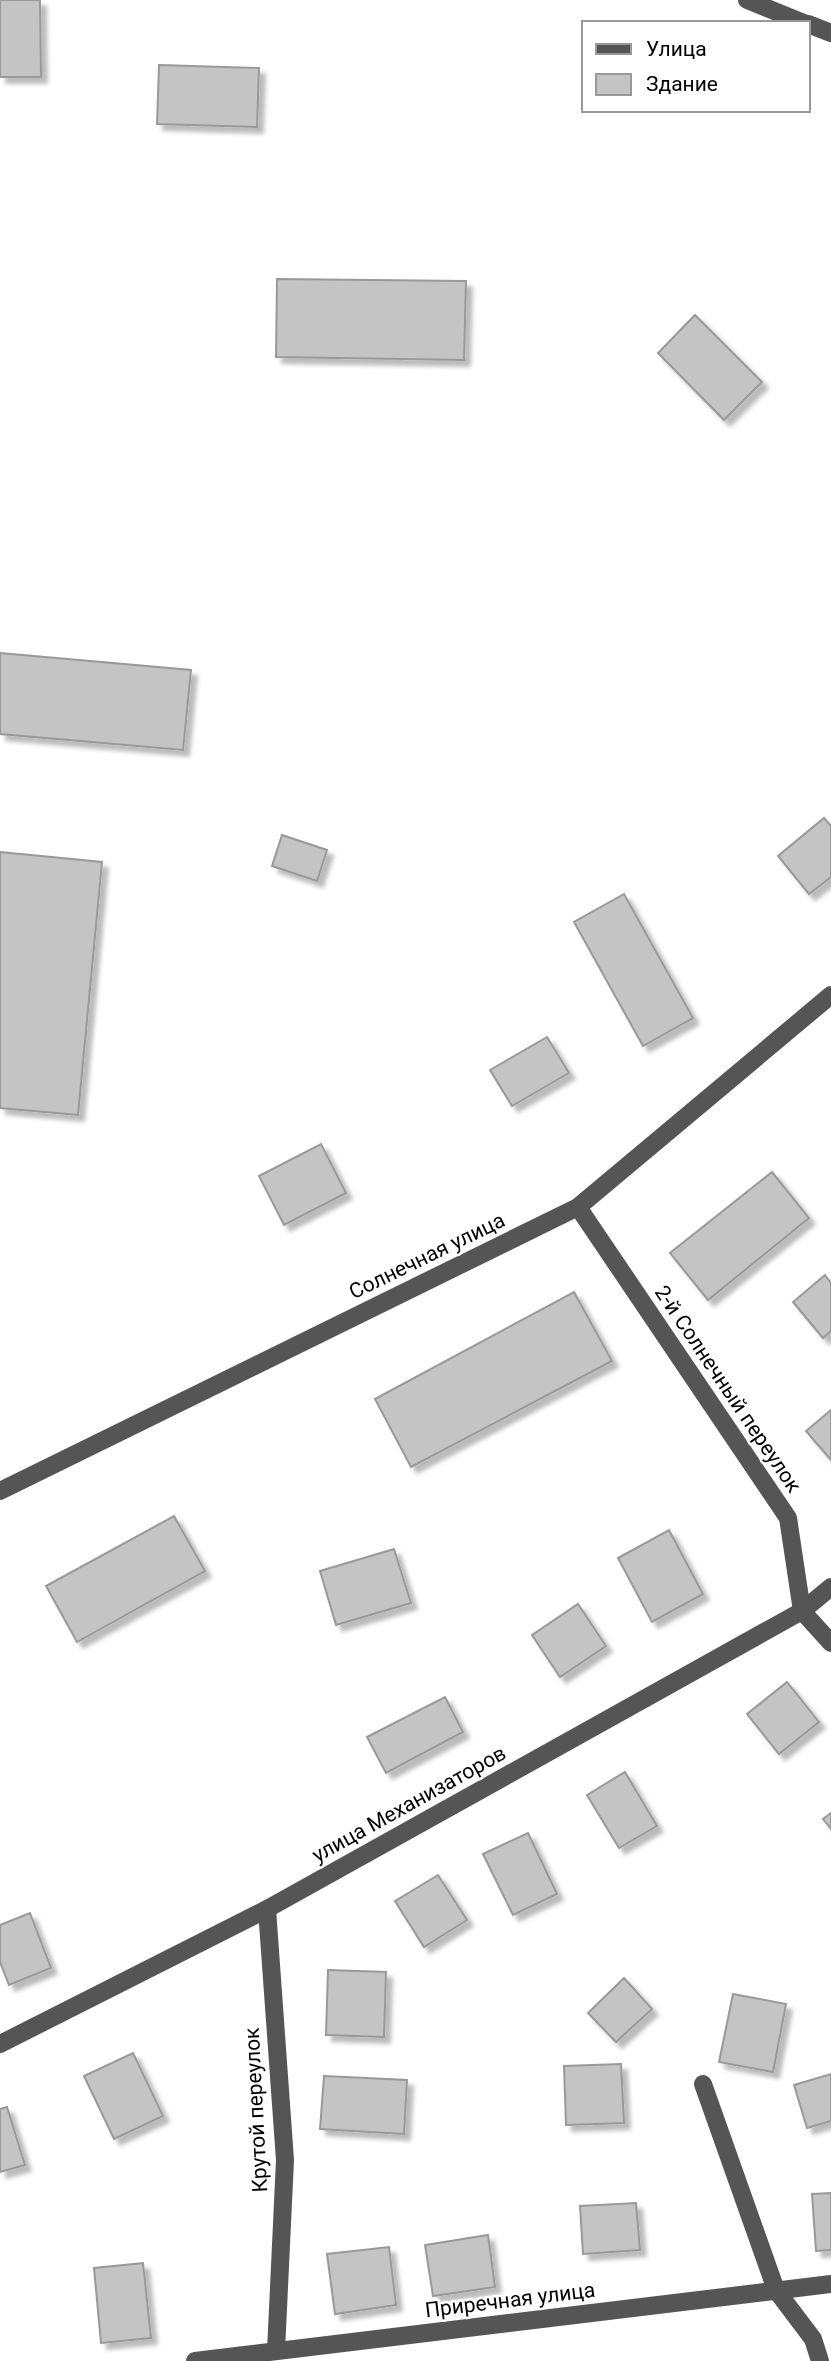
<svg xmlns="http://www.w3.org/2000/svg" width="831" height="2361" font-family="Roboto,sans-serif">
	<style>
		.building { fill: #c4c4c4; stroke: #999; stroke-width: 2; filter: url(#shadow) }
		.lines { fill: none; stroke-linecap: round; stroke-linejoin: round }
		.minor { stroke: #555; stroke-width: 18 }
		.labels { text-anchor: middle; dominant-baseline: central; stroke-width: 5; stroke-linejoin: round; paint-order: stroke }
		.street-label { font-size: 21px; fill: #000; stroke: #fff }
	</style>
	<defs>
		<filter id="shadow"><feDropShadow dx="6" dy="6" stdDeviation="2" flood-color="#0004"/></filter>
	</defs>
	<rect width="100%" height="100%" fill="#fff"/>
	<g class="building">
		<polygon points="0,0 40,0 41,77 0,77"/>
		<polygon points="159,65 259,68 257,127 157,124"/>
		<polygon points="277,279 466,281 464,360 276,357"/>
		<polygon points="695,315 762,382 724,420 658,353"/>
		<polygon points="0,653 191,670 183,750 0,734"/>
		<polygon points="824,818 831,826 831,877 809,894 778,856"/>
		<polygon points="282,835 327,850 317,881 272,866"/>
		<polygon points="0,852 102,862 78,1115 0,1108"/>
		<polygon points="624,894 693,1018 643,1046 574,922"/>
		<polygon points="547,1037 569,1073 512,1106 490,1070"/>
		<polygon points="321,1144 346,1193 284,1225 259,1176"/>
		<polygon points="772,1172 809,1218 708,1300 670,1253"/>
		<polygon points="825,1275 831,1283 831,1331 823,1338 793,1302"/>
		<polygon points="574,1292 612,1361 411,1467 375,1399"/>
		<polygon points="831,1410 831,1460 806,1431"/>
		<polygon points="174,1516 205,1571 77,1642 46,1586"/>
		<polygon points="669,1530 703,1594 652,1622 618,1558"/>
		<polygon points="394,1549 411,1603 336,1625 320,1571"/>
		<polygon points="578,1604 606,1646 560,1677 532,1635"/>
		<polygon points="787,1682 819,1722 779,1754 747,1714"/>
		<polygon points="445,1697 463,1732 386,1773 367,1737"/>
		<polygon points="625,1772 657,1826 619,1848 587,1795"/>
		<polygon points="831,1813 831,1829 823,1819"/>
		<polygon points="528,1833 557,1894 513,1915 483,1854"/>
		<polygon points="438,1875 467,1920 424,1947 395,1901"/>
		<polygon points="30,1913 51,1968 9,1985 0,1962 0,1925"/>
		<polygon points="328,1970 386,1972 384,2037 326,2035"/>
		<polygon points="624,1978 652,2009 616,2042 588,2013"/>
		<polygon points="733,1994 786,2004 773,2072 719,2062"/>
		<polygon points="133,2053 163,2116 114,2139 84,2076"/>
		<polygon points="621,2064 624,2123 566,2125 564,2066"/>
		<polygon points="831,2074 831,2121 807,2128 794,2085"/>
		<polygon points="324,2076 407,2080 404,2134 320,2129"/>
		<polygon points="7,2107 25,2165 0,2172 0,2109"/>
		<polygon points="831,2193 831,2250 816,2251 812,2194"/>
		<polygon points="636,2203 640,2250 583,2254 580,2206"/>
		<polygon points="488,2235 495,2287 433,2296 425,2245"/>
		<polygon points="389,2247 396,2305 335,2314 327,2254"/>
		<polygon points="143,2263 151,2338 101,2343 94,2268"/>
	</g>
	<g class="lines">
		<g class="minor">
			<polyline points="747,0 804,23"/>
			<polyline points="808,24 831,33"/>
			<polyline points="578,1207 788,1518 802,1611 831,1643"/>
			<polyline points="0,1491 578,1207 831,995"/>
			<polyline points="267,1909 285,2160 276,2351"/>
			<polyline points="0,2044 267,1909 802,1611 831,1587"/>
			<polyline points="703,2084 776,2290 813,2339 820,2361"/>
			<polyline points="195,2361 831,2284"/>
		</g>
	</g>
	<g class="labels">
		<g class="street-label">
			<text transform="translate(427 1256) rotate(-26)">Солнечная улица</text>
			<text transform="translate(728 1389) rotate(56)">2-й Солнечный переулок</text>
			<text transform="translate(409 1804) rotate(-29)">улица Механизаторов</text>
			<text transform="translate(256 2110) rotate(-93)">Крутой переулок</text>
			<text transform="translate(510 2300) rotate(-7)">Приречная улица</text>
		</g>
	</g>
	<rect x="582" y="21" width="228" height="91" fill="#ffffff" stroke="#999999" stroke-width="2"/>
	<rect x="596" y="44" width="35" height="10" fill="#555555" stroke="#999999" stroke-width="2"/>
	<text x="646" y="56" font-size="21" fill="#000000">Улица</text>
	<rect x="596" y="74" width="35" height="21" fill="#c4c4c4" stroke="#999999" stroke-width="2"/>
	<text x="646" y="91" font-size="21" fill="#000000">Здание</text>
</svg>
